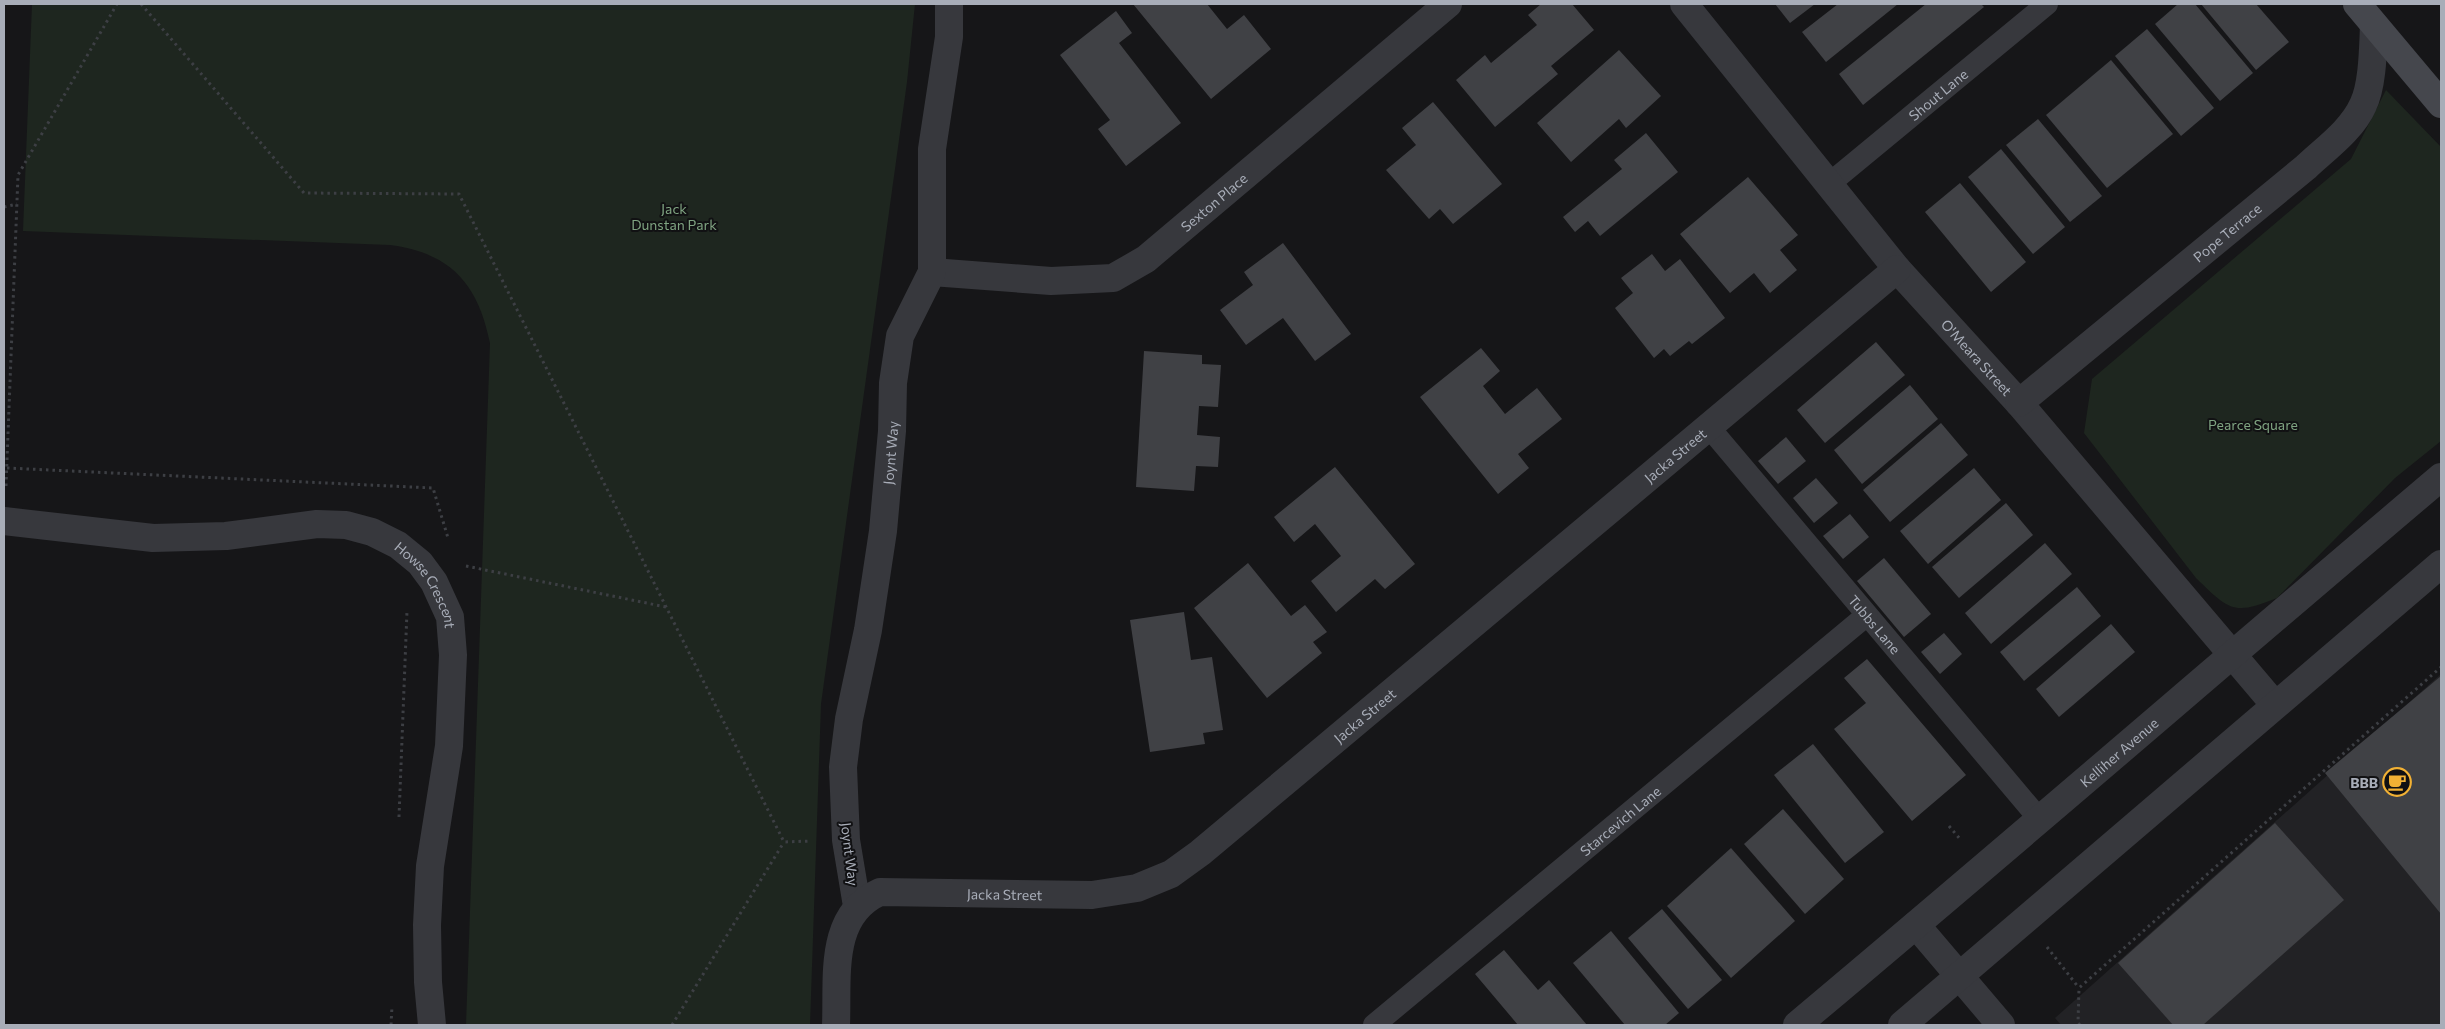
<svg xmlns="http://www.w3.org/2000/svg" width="2445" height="1029" font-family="Commissioner,sans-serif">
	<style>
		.built { fill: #222225 }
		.green { fill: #1e261f }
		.building { fill: #404145 }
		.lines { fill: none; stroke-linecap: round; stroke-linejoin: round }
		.path { stroke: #3d3f44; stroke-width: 3; stroke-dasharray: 2.5 4; stroke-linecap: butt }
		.service { stroke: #37383d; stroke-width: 22 }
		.minor { stroke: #37383d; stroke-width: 28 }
		.tertiary { stroke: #37383d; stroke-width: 28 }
		.secondary { stroke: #45474d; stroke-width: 28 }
		.labels { text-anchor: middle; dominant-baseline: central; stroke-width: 4; stroke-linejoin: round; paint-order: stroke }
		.street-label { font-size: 14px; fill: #a8adb8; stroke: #111113 }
		.park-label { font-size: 14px; fill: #7fa381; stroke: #111113 }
		.poi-label { font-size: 14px; font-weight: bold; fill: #a8adb8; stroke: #111113; text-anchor: end }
	</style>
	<rect width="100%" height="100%" fill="#161618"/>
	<polygon class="built" points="2441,674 2441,1025 2061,1025 2055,1018"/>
	<g class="green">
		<path d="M32 4H915L907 82 821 704 810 1025H466L490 343C478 284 451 253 390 245L23 231Z"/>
		<path d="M2386 90 2441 147V441L2395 478 2277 598C2233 616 2229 610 2196 578L2084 433 2092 379 2351 159Z"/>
	</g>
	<g class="building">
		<polygon points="1133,4 1207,4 1227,29 1244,15 1271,49 1211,99"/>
		<polygon points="1541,4 1572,4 1594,30 1551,66 1558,74 1495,127 1456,80 1485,55 1491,63 1537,25 1528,15"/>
		<polygon points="1775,4 1815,4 1790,23"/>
		<polygon points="1838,4 1898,4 1826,62 1802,32"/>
		<polygon points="1926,4 1981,4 1984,7 1863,105 1839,74"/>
		<polygon points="2178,4 2195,4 2253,73 2220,101 2155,24"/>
		<polygon points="2201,4 2256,4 2289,42 2256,70"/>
		<polygon points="1116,11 1132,33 1119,43 1181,123 1126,166 1098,129 1110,120 1060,55"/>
		<polygon points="2147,29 2214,108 2181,136 2115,56"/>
		<polygon points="1619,50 1661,96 1626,128 1619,119 1571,162 1537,123"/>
		<polygon points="2111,60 2173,134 2107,188 2046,115"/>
		<polygon points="1433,102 1502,184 1453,224 1440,209 1429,219 1386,170 1416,145 1402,128"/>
		<polygon points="2038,119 2102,196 2070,222 2006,145"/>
		<polygon points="1646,133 1678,172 1600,236 1588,221 1575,232 1563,217 1622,169 1614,160"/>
		<polygon points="2001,149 2065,227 2033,254 1968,177"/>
		<polygon points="1748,177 1798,235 1780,250 1797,270 1770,293 1754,273 1730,293 1680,234"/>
		<polygon points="1960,183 2026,262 1991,292 1925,212"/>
		<polygon points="1283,243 1351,334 1315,361 1283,318 1246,345 1220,310 1253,285 1244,272"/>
		<polygon points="1652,254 1665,271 1680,259 1725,318 1692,344 1689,341 1670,356 1664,349 1654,358 1615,308 1633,293 1621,278"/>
		<polygon points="1876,342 1905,375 1825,443 1797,410"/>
		<polygon points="1481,348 1500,371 1483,386 1505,414 1537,388 1562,419 1518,454 1529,468 1498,494 1420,397"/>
		<polygon points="1144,351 1202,355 1202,364 1221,365 1218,407 1199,406 1197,435 1220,437 1218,467 1196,466 1194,491 1136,487"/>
		<polygon points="1910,385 1938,419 1862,484 1834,450"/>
		<polygon points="1941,423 1968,455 1890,522 1863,490"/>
		<polygon points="1786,437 1806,461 1778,484 1758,461"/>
		<polygon points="1335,467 1415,564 1385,589 1375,579 1336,612 1311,581 1341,556 1315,524 1294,542 1274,517"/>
		<polygon points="1974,468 2001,500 1928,564 1900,531"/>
		<polygon points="1816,478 1838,503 1814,523 1793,498"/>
		<polygon points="2006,503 2033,535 1959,598 1932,567"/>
		<polygon points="1850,514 1869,537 1843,559 1823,536"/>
		<polygon points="2045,543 2072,574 1991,644 1965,613"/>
		<polygon points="1884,558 1931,614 1904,637 1857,581"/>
		<polygon points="1248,563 1291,616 1305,605 1327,632 1313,642 1322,653 1267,698 1194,608"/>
		<polygon points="2077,587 2101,616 2024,681 2000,652"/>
		<polygon points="1184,612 1191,660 1212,657 1223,730 1203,733 1205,744 1150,752 1130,620"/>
		<polygon points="2111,624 2135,652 2059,717 2036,689"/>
		<polygon points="1944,633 1962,654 1940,674 1921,652"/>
		<polygon points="1867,659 1966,775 1912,821 1834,729 1866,703 1844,678"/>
		<polygon points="2441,676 2441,914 2325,773"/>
		<polygon points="1813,744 1884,832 1845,863 1774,775"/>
		<polygon points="1783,809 1844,879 1805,914 1744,844"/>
		<polygon points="2275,823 2344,900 2203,1025 2173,1025 2118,963"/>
		<polygon points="1731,848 1795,921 1731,978 1667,906"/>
		<polygon points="1662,909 1722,980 1688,1009 1628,938"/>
		<polygon points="1611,931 1679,1013 1665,1025 1625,1025 1573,963"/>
		<polygon points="1504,950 1538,990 1549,980 1587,1025 1518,1025 1475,974"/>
	</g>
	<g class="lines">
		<g class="path">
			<polyline points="141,4 304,193 459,194 784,842 811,841"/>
			<polyline points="4,207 17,204"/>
			<polyline points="7,468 433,488 448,538"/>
			<polyline points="6,486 18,175 117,4"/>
			<polyline points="466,566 666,607"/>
			<polyline points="399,817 407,611"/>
			<polyline points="1949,826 1960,839"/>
			<polyline points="2047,947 2079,988"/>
			<polyline points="391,1025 392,1006"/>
			<polyline points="672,1025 784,842"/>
			<polyline points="2080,1025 2078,1023 2079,988 2441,667"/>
		</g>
		<g class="service">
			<path id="s1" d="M1829 184 2047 4"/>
			<path id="s2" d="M1708 426 2041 821"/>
			<path id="s3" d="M1374 1025 1867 615"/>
		</g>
		<g class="minor">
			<path id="s4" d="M1684 4 1897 269 2019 403 2275 705"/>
			<path id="s5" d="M932 272 1051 281 1113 278 1146 259 1448 4"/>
			<path id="s6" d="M2019 403 2306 167C2325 149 2352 130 2363 105 2373 85 2373 47 2374 25"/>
			<path id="s7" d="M4 521 153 538 226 536 317 524 346 525 372 532 398 545 420 563 434 582 450 617 453 655 449 746 430 866 427 925 428 982 432 1025"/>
			<path id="s8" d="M857 906 846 840 843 767 849 719 868 630 883 531 892 431 893 383 900 336 932 272V149L949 37V4"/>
			<polyline points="1916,925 2001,1025"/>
			<path id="s9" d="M836 1025C838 977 828 915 880 892L1092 895 1137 888 1171 874 1200 853 1897 269"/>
		</g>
		<g class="tertiary">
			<path id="s10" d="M1797 1025C2013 844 2226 659 2441 477"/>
			<polyline points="1902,1025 2441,564"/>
		</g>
		<polyline class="secondary" points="2357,4 2441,104"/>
	</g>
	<defs>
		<symbol id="cafe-ring" viewBox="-11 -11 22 22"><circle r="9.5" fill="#111113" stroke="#f2b134" stroke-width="1.5"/><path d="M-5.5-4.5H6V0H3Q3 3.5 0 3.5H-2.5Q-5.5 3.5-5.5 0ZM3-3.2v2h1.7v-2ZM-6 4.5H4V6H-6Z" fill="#f2b134"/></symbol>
	</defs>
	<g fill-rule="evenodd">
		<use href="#cafe-ring" x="2381" y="766" width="32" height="32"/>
	</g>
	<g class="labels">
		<g class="street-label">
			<text stroke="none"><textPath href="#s1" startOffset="141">Shout Lane</textPath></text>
			<text stroke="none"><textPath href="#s5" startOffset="308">Sexton Place</textPath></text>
			<text stroke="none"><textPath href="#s6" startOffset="269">Pope Terrace</textPath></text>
			<text stroke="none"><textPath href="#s4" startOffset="459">O'Meara Street</textPath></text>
			<text stroke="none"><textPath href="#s8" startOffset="458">Joynt Way</textPath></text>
			<text stroke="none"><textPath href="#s9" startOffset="1099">Jacka Street</textPath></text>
			<text stroke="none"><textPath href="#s7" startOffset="450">Howse Crescent</textPath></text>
			<text stroke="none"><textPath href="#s2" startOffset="259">Tubbs Lane</textPath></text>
			<text stroke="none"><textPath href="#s9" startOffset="694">Jacka Street</textPath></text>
			<text stroke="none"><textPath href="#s10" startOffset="422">Kelliher Avenue</textPath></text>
			<text stroke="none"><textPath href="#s3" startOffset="320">Starcevich Lane</textPath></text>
			<text transform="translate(850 854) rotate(83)">Joynt Way</text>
			<text stroke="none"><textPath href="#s9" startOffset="274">Jacka Street</textPath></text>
		</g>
		<g class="park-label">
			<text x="674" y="208">Jack<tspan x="674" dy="16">Dunstan Park</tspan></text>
			<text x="2253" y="424">Pearce Square</text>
		</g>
		<g class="poi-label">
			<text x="2378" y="782">BBB</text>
		</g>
	</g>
	<rect width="2445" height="1029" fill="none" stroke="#a8adb8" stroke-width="10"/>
</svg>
